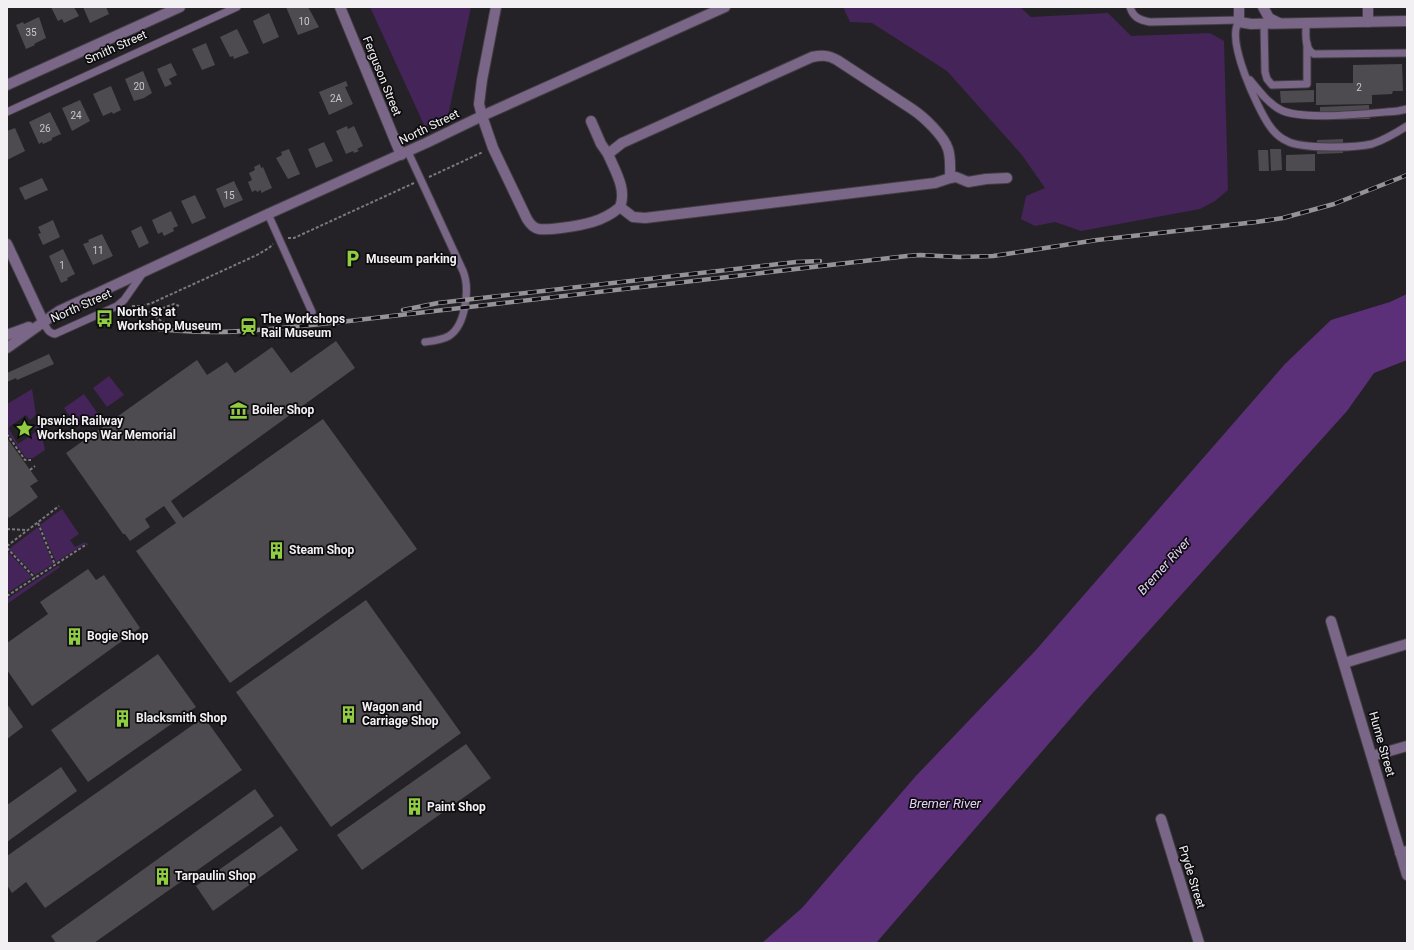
<svg xmlns="http://www.w3.org/2000/svg" width="1414" height="950" font-family="Roboto,sans-serif">
	<style>
		.green { fill: #442459 }
		.water { fill: #5c3079 }
		.building { fill: #4e4b50 }
		.lines { fill: none; stroke-linecap: round; stroke-linejoin: round }
		.service-casing { stroke: #423f44; stroke-width: 9 }
		.minor-casing { stroke: #423f44; stroke-width: 12 }
		.tertiary-casing { stroke: #423f44; stroke-width: 12 }
		.path { stroke: #7b797d; stroke-width: 2; stroke-dasharray: 3 2; stroke-linecap: butt }
		.service { stroke: #7a6788; stroke-width: 7 }
		.minor { stroke: #7a6788; stroke-width: 10 }
		.tertiary { stroke: #7a6788; stroke-width: 10 }
		.rail-casing { stroke: #959397; stroke-width: 4.5 }
		.rail { stroke: #0d0c0e; stroke-width: 3; stroke-dasharray: 9; stroke-linecap: butt }
		.labels { text-anchor: middle; dominant-baseline: central; stroke-width: 3.5; stroke-linejoin: round; paint-order: stroke }
		.number-label { font-size: 10px; fill: #c9c7ca }
		.street-label { font-size: 12px; fill: #f2f0f3; stroke: #0d0c0e }
		.poi-label { font-size: 12px; font-weight: bold; fill: #f2f0f3; stroke: #0d0c0e; text-anchor: start }
		.water-label { font-size: 13px; font-style: italic; fill: #e6cff9; stroke: #0d0c0e }
	</style>
	<rect width="100%" height="100%" fill="#252227"/>
	<g class="green">
		<polygon points="370,7 471,7 448,116 425,127"/>
		<polygon points="843,7 1020,7 1031,17 1108,13 1131,36 1210,33 1224,41 1228,190 1215,201 1200,209 1081,231 1055,222 1035,226 1021,219 1026,196 1045,188 1022,155 947,71 872,23 850,22"/>
		<polygon points="109,376 124,395 107,407 93,388"/>
		<polygon points="32,389 36,415 30,420 26,415 8,428 18,444 37,431 33,426 39,422 45,450 33,458 26,458 7,431 7,404"/>
		<polygon points="84,394 98,414 78,428 64,408"/>
		<polygon points="62,509 79,534 70,540 75,547 85,542 86,543 56,562 40,525"/>
		<polygon points="38,527 53,564 35,575 9,549"/>
		<polygon points="7,551 32,577 9,592 7,588"/>
		<polygon points="59,565 60,567 7,604 7,599"/>
	</g>
	<polygon class="water" points="1407,294 1407,360 1374,373 1347,411 1090,696 876,943 762,943 802,908 915,777 1036,650 1285,364 1331,320 1390,302"/>
	<g class="building">
		<polygon points="51,7 74,7 79,16 64,23 62,19 58,21"/>
		<polygon points="83,7 106,7 109,14 90,23"/>
		<polygon points="286,7 308,7 319,27 298,35"/>
		<polygon points="269,13 279,37 263,44 253,21"/>
		<polygon points="39,17 46,38 34,44 35,45 26,49 16,25 23,22 24,24"/>
		<polygon points="237,29 249,53 234,59 233,56 230,57 220,37"/>
		<polygon points="206,43 215,65 202,70 192,49"/>
		<polygon points="171,63 177,75 169,79 172,84 165,87 157,69"/>
		<polygon points="1402,64 1403,91 1393,91 1392,94 1372,95 1372,104 1316,105 1316,83 1353,83 1353,65"/>
		<polygon points="143,71 152,93 144,98 134,101 125,79"/>
		<polygon points="346,81 348,86 345,87 353,104 329,115 319,92"/>
		<polygon points="111,86 121,110 113,114 112,112 103,116 93,94"/>
		<polygon points="1314,90 1314,102 1281,103 1280,91"/>
		<polygon points="80,100 90,121 72,131 62,108"/>
		<polygon points="1369,105 1370,119 1320,120 1320,107"/>
		<polygon points="50,112 61,134 52,138 52,140 43,144 42,142 39,144 29,122"/>
		<polygon points="347,126 348,129 354,126 363,146 357,149 359,151 354,153 353,151 346,154 336,131"/>
		<polygon points="15,128 25,151 7,160 7,131"/>
		<polygon points="1343,139 1343,153 1317,154 1317,140"/>
		<polygon points="324,142 333,161 316,168 308,149"/>
		<polygon points="289,149 300,174 288,179 276,158 282,155 281,152"/>
		<polygon points="1270,149 1281,149 1282,170 1271,171"/>
		<polygon points="1258,150 1268,150 1269,171 1259,171"/>
		<polygon points="1315,154 1315,171 1286,171 1286,155"/>
		<polygon points="260,164 261,168 263,167 272,188 261,193 261,190 257,192 256,190 252,192 248,182 252,180 249,173 255,170 254,167"/>
		<polygon points="42,178 48,190 25,200 19,188"/>
		<polygon points="234,181 243,200 224,208 216,189"/>
		<polygon points="195,195 206,218 192,224 181,201"/>
		<polygon points="171,211 178,226 173,228 174,231 164,236 162,232 158,234 152,220"/>
		<polygon points="53,220 60,237 43,245 38,234 41,233 38,227"/>
		<polygon points="141,226 149,243 139,248 131,231"/>
		<polygon points="102,234 113,256 93,265 83,244 89,242 88,240"/>
		<polygon points="63,249 75,274 67,278 68,280 61,283 49,256"/>
		<polygon points="336,341 355,368 171,501 183,518 323,419 417,549 230,683 136,551 176,523 164,506 145,519 150,527 130,541 125,534 123,534 66,453 197,360 207,375 227,362 235,373 272,347 291,373"/>
		<polygon points="49,354 54,364 17,380 16,378 7,382 7,373"/>
		<polygon points="7,438 38,481 30,486 38,497 9,518 7,515"/>
		<polygon points="88,569 96,580 104,575 140,628 32,706 7,670 7,643 48,614 40,602"/>
		<polygon points="366,600 461,733 331,827 236,692"/>
		<polygon points="158,654 196,707 88,782 51,730"/>
		<polygon points="7,704 23,727 7,739"/>
		<polygon points="204,717 242,770 45,908 26,882 12,893 7,885 7,856"/>
		<polygon points="466,744 491,778 362,870 337,835"/>
		<polygon points="61,767 77,791 7,842 7,805"/>
		<polygon points="255,789 274,816 94,943 56,943 51,936"/>
		<polygon points="281,826 298,850 213,911 196,886"/>
	</g>
	<g class="lines">
		<defs>
			<g id="service">
				<path d="M1130 7C1133 17 1139 20 1150 22L1239 20"/>
				<path d="M1239 22C1225 39 1258 109 1269 125 1273 131 1280 138 1287 141 1301 149 1355 148 1372 144 1384 140 1396 133 1407 126"/>
				<polyline points="1264,24 1265,72 1267,79 1272,85 1307,84 1307,43"/>
				<path d="M1306 24C1306 34 1304 49 1314 54L1407 53"/>
				<path d="M1250 80C1259 91 1269 104 1281 110 1303 121 1371 113 1398 111L1407 109"/>
				<polyline points="7,112 237,7"/>
				<path d="M408 152 463 271C470 288 466 325 449 336 442 340 433 341 425 342"/>
				<polyline points="268,214 312,312"/>
				<path d="M43 321C46 327 48 333 55 334L117 306 124 300 143 273"/>
			</g>
			<g id="minor">
				<polyline points="340,7 401,155"/>
				<path d="M496 7 482 80 479 104 482 116 493 148 527 219C530 224 533 228 539 229 546 230 554 229 561 228 583 225 603 222 620 207 627 189 615 171 608 154L622 143 812 57C822 55 828 55 837 60L912 109C924 117 944 136 948 149 951 158 950 169 950 178L935 183 645 218 633 217 620 207"/>
				<polyline points="1239,7 1239,22 1251,24 1407,21"/>
				<polyline points="1263,7 1269,18 1279,23"/>
				<polyline points="1368,7 1368,22"/>
				<polyline points="7,85 180,7"/>
				<polyline points="591,121 601,144 608,154"/>
				<polyline points="950,178 956,177 968,182 986,179 1007,178"/>
				<polyline points="7,244 43,321"/>
				<polyline points="7,335 29,327"/>
				<polyline points="7,348 59,311 268,214 426,143 482,116 725,7"/>
				<polyline points="1331,621 1407,875"/>
				<polyline points="1344,663 1407,644"/>
				<polyline points="1372,756 1407,746"/>
				<polyline points="1161,819 1199,943"/>
			</g>
			<polyline id="tertiary" points="1400,853 1407,851"/>
		</defs>
		<use href="#service" class="service-casing"/>
		<use href="#minor" class="minor-casing"/>
		<use href="#tertiary" class="tertiary-casing"/>
		<g class="path">
			<polyline points="429,177 483,152"/>
			<polyline points="288,238 294,238 414,183"/>
			<polyline points="132,306 142,306 152,303 257,255 269,248 273,244"/>
			<path d="M152 312C158 322 171 326 182 327"/>
			<polyline points="123,314 152,312 174,304 179,306"/>
			<polyline points="7,434 25,460 31,460"/>
			<polyline points="30,470 35,466"/>
			<polyline points="38,523 55,565"/>
			<polyline points="7,529 26,530"/>
			<polyline points="7,546 59,506"/>
			<polyline points="7,548 35,578"/>
			<polyline points="7,596 87,544"/>
		</g>
		<use href="#service" class="service"/>
		<use href="#minor" class="minor"/>
		<use href="#tertiary" class="tertiary"/>
		<defs>
			<g id="rail">
				<polyline points="403,310 438,303 796,262 820,261"/>
				<path d="M138 327C163 330 189 332 214 332 256 332 298 326 340 322L907 256 920 255 959 257 993 256 1097 240 1256 222 1283 218 1334 204 1407 175"/>
			</g>
		</defs>
		<use href="#rail" class="rail-casing"/>
		<use href="#rail" class="rail"/>
	</g>
	<defs>
		<symbol id="parking-bare" viewBox="-9 -9 18 18"><path d="M-3.5-5.5H1a3.5 3.5 0 0 1 0 7H-1V5.5H-3.5ZM-1-3.4V-.6H.8a1.4 1.4 0 0 0 0-2.8Z" fill="#91cd40" stroke="#0d0c0e" stroke-width="2.5" paint-order="stroke"/></symbol>
		<symbol id="bus-bare" viewBox="-9 -9 18 18"><path d="M-5-6H5V4H4V6H2V4H-2V6H-4V4H-5ZM-3.5-4V0h7V-4ZM-3.5 1.2v1.5H-2V1.2ZM2 1.2v1.5H3.5V1.2Z" fill="#91cd40" stroke="#0d0c0e" stroke-width="2.5" paint-order="stroke"/></symbol>
		<symbol id="station-bare" viewBox="-9 -9 18 18"><path d="M-3-6H3Q5-6 5-4V2Q5 4 3 4L4.5 6H3L1.5 4h-3L-3 6H-4.5L-3 4Q-5 4-5 2V-4Q-5-6-3-6ZM-3.5-4v3h7v-3ZM-3.5 1v1.5H-2V1ZM2 1v1.5H3.5V1Z" fill="#91cd40" stroke="#0d0c0e" stroke-width="2.5" paint-order="stroke"/></symbol>
		<symbol id="museum-bare" viewBox="-9 -9 18 18"><path d="M0-6L6-3V-2H-6V-3ZM-5-1h2V3h-2ZM-1-1h2V3h-2ZM3-1h2V3H3ZM-6 4H6V6H-6Z" fill="#91cd40" stroke="#0d0c0e" stroke-width="2.5" paint-order="stroke"/></symbol>
		<symbol id="sight-bare" viewBox="-9 -9 18 18"><path d="M0-6L1.8-2.2L6-1.7L2.9 1.2L3.7 5.4L0 3.3L-3.7 5.4L-2.9 1.2L-6-1.7L-1.8-2.2Z" fill="#91cd40" stroke="#0d0c0e" stroke-width="2.5" paint-order="stroke"/></symbol>
		<symbol id="building-bare" viewBox="-9 -9 18 18"><path d="M-4-6H4V6H1V3H-1V6H-4ZM-2.5-4.3h1.7v1.8h-1.7ZM.8-4.3h1.7v1.8H.8ZM-2.5-1h1.7V.8h-1.7ZM.8-1h1.7V.8H.8Z" fill="#91cd40" stroke="#0d0c0e" stroke-width="2.5" paint-order="stroke"/></symbol>
	</defs>
	<g fill-rule="evenodd">
		<use href="#parking-bare" x="340" y="246" width="25" height="25"/>
		<use href="#bus-bare" x="92" y="306" width="25" height="25"/>
		<use href="#station-bare" x="236" y="314" width="25" height="25"/>
		<use href="#museum-bare" x="226" y="398" width="25" height="25"/>
		<use href="#sight-bare" x="12" y="416" width="25" height="25"/>
		<use href="#building-bare" x="264" y="538" width="25" height="25"/>
		<use href="#building-bare" x="62" y="624" width="25" height="25"/>
		<use href="#building-bare" x="336" y="702" width="25" height="25"/>
		<use href="#building-bare" x="110" y="706" width="25" height="25"/>
		<use href="#building-bare" x="402" y="794" width="25" height="25"/>
		<use href="#building-bare" x="150" y="864" width="25" height="25"/>
	</g>
	<g class="labels">
		<g class="number-label">
			<text x="304" y="21">10</text>
			<text x="31" y="32">35</text>
			<text x="139" y="86">20</text>
			<text x="1359" y="87">2</text>
			<text x="336" y="98">2A</text>
			<text x="76" y="115">24</text>
			<text x="45" y="128">26</text>
			<text x="229" y="195">15</text>
			<text x="98" y="250">11</text>
			<text x="62" y="265">1</text>
		</g>
		<g class="street-label">
			<text transform="translate(116 47) rotate(-24)">Smith Street</text>
			<text transform="translate(382 76) rotate(68)">Ferguson Street</text>
			<text transform="translate(429 127) rotate(-26)">North Street</text>
			<text transform="translate(81 306) rotate(-24)">North Street</text>
			<text transform="translate(1382 744) rotate(74)">Hume Street</text>
			<text transform="translate(1192 877) rotate(73)">Pryde Street</text>
		</g>
		<g class="poi-label">
			<text x="366" y="259">Museum parking</text>
			<text x="117" y="312">North St at<tspan x="117" dy="14">Workshop Museum</tspan></text>
			<text x="261" y="319">The Workshops<tspan x="261" dy="14">Rail Museum</tspan></text>
			<text x="252" y="410">Boiler Shop</text>
			<text x="37" y="421">Ipswich Railway<tspan x="37" dy="14">Workshops War Memorial</tspan></text>
			<text x="289" y="550">Steam Shop</text>
			<text x="87" y="636">Bogie Shop</text>
			<text x="362" y="707">Wagon and<tspan x="362" dy="14">Carriage Shop</tspan></text>
			<text x="136" y="718">Blacksmith Shop</text>
			<text x="427" y="807">Paint Shop</text>
			<text x="175" y="876">Tarpaulin Shop</text>
		</g>
		<g class="water-label">
			<text transform="translate(1164 566) rotate(-48)">Bremer River</text>
			<text x="945" y="803">Bremer River</text>
		</g>
	</g>
	<rect width="1414" height="950" fill="none" stroke="#f2f0f3" stroke-width="16"/>
</svg>
